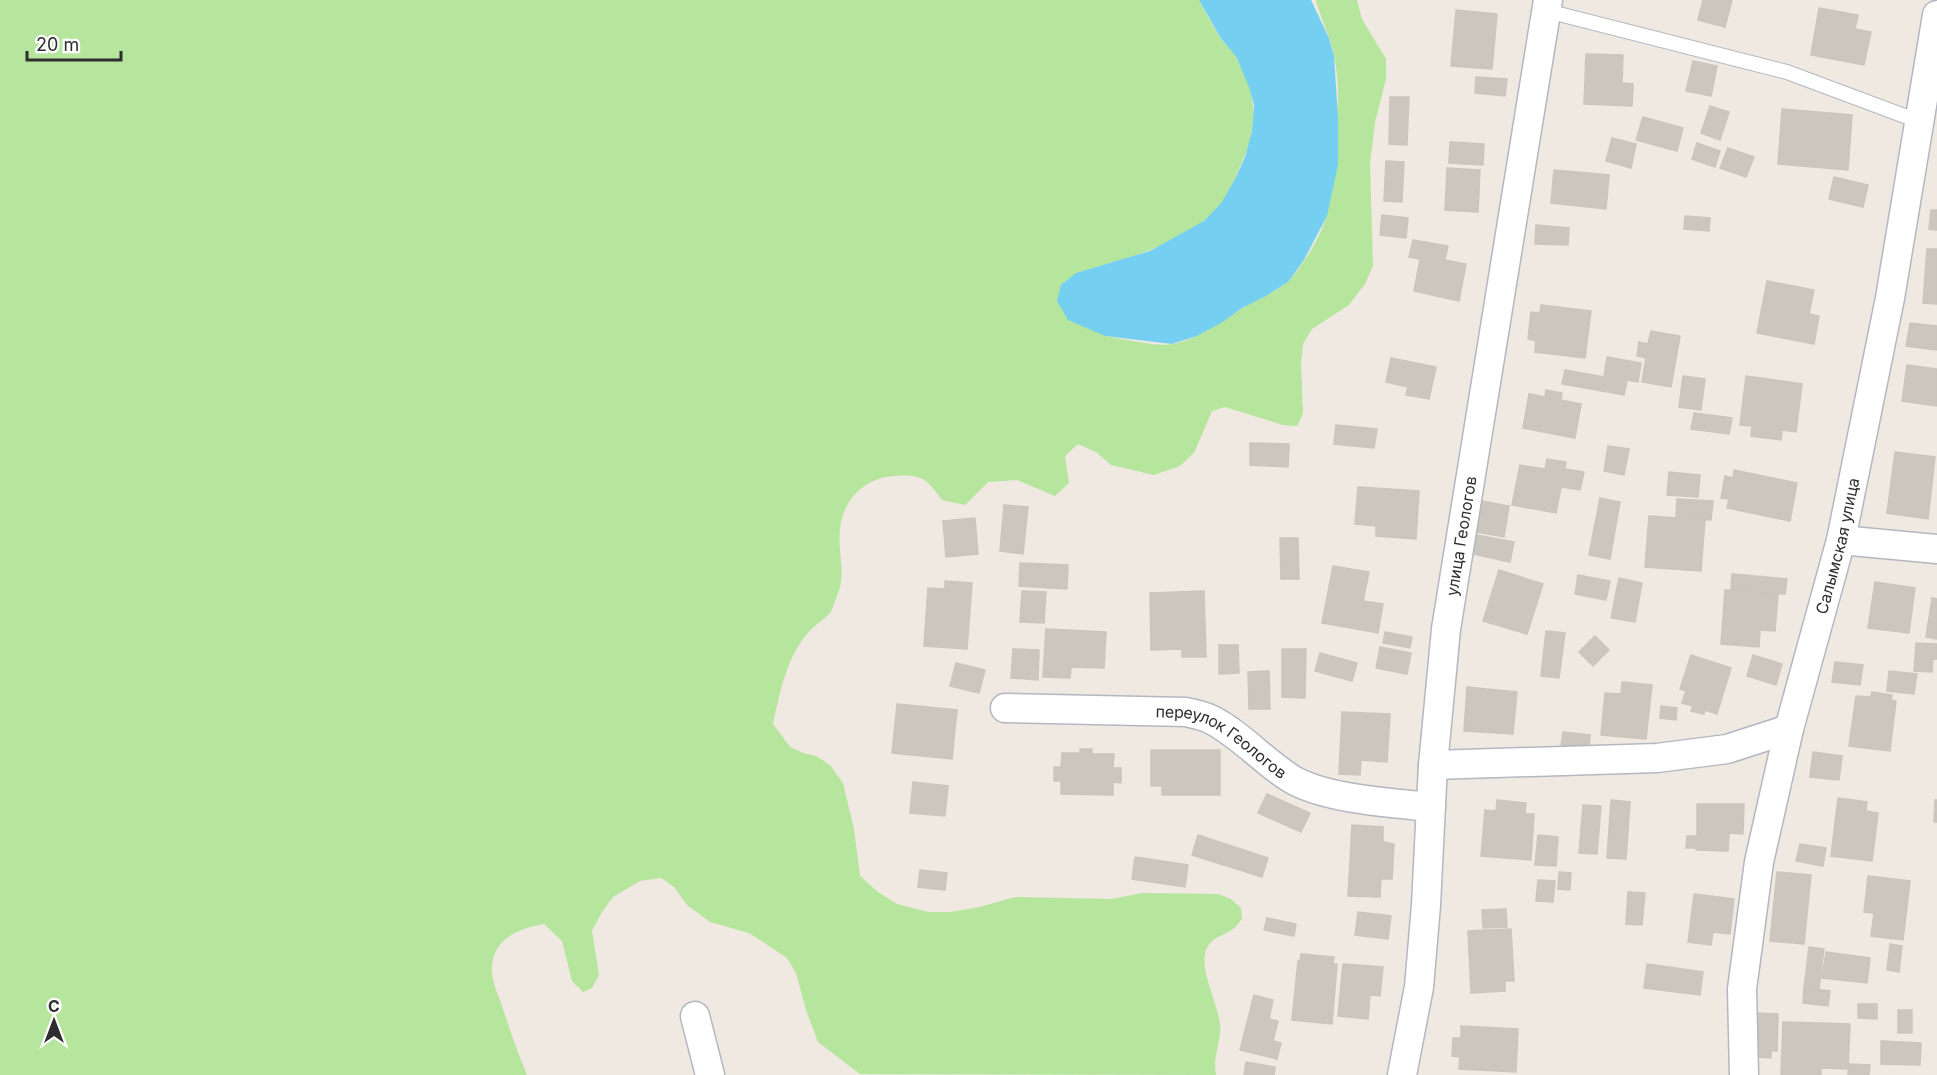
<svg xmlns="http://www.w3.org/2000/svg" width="1937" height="1075" font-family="Inter,sans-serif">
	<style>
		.green { fill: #b6e59e }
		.water { fill: #75cff0 }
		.building { fill: #cbc7bf; stroke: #cbc5ba; stroke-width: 1.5 }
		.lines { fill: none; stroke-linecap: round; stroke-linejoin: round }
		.lane-casing { stroke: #b4b7c1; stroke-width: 16 }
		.street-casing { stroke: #b4b7c1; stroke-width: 31 }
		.lane { stroke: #fff; stroke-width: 14 }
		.street { stroke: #fff; stroke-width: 28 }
		.labels { text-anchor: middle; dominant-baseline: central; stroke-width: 4.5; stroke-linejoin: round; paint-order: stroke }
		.street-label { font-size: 16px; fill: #2e2e2e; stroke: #fff }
	</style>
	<rect width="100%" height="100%" fill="#efe9e1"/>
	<path class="green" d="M0 0H1199C1205 12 1212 24 1219 36 1224 43 1231 50 1236 57 1242 65 1246 77 1249 86 1257 111 1253 138 1242 162 1236 175 1231 191 1222 203 1188 245 1125 259 1076 273L1105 336C1123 339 1157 347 1173 344 1199 339 1220 322 1241 309 1257 299 1275 294 1288 281 1303 266 1322 235 1327 214 1330 200 1330 184 1332 169 1336 132 1342 93 1334 56 1331 36 1320 19 1316 0H1357L1362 19 1386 59V79L1375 122 1370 163 1373 266 1365 284 1349 305 1312 329 1303 344 1301 364 1303 414 1297 426 1283 425 1225 407 1212 411 1194 453 1180 466 1154 475 1111 465 1096 452 1078 444 1065 456 1069 483 1055 496 1017 480 988 482 965 505 942 500C926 478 922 474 894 476 864 478 844 499 840 528 837 552 847 572 837 596 835 601 833 608 830 613 823 621 813 626 806 635 786 660 780 692 773 724L790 747 803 753 816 756 830 765 843 783 854 829 860 876 878 892 897 904 929 912H951L980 907 1015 897 1111 899 1143 893 1218 894 1231 899 1241 908 1242 919C1239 922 1236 927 1233 929 1224 936 1213 936 1207 948 1197 965 1218 1004 1220 1024 1222 1041 1212 1056 1216 1075L860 1074 818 1042 806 1010 796 973 787 958 749 933 710 922 687 905 674 887 661 878 640 881 613 897 602 912 592 931 599 975 592 988 583 992 572 981 562 941 544 924C516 929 490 940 492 973 493 984 499 997 503 1009 510 1031 518 1053 527 1075H0Z"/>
	<polygon class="water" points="1199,0 1311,0 1329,38 1334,56 1338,117 1338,165 1327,216 1304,260 1288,282 1266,296 1242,308 1221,323 1197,336 1172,344 1105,336 1068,320 1057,301 1061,285 1076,273 1150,251 1204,221 1222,202 1235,179 1245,157 1252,131 1254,105 1249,87 1237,58 1220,37"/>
	<g class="building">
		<polygon points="1703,0 1732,0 1725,27 1698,20"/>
		<polygon points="1819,8 1858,15 1855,29 1871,32 1864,65 1811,55"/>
		<polygon points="1456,10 1497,14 1492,69 1451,66"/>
		<polygon points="1586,54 1623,55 1622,83 1633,84 1632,106 1584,104"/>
		<polygon points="1693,61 1717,66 1711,96 1686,91"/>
		<polygon points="1476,77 1507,79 1505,96 1475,93"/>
		<polygon points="1390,97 1409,97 1407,145 1389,144"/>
		<polygon points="1710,106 1729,112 1720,140 1701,133"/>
		<polygon points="1782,109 1852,115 1848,170 1778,164"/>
		<polygon points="1643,117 1683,128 1677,151 1636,140"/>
		<polygon points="1612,138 1636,144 1631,168 1606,161"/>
		<polygon points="1450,142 1484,144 1483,165 1449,163"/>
		<polygon points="1697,143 1720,151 1715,167 1692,159"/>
		<polygon points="1728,148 1754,157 1746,177 1720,168"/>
		<polygon points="1386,161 1404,162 1402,202 1384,201"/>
		<polygon points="1447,168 1480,170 1478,212 1445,210"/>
		<polygon points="1554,170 1609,175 1606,209 1551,203"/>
		<polygon points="1834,177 1868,185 1863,207 1829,199"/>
		<polygon points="1931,210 1937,210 1937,230 1929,229"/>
		<polygon points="1382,215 1408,218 1406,238 1380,235"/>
		<polygon points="1685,216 1710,218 1709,231 1684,229"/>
		<polygon points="1536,225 1569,228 1568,245 1535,244"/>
		<polygon points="1413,240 1448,246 1445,260 1466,264 1459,301 1414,291 1420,259 1409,257"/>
		<polygon points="1927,249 1937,249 1937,304 1923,303"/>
		<polygon points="1767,281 1814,290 1809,314 1819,316 1814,344 1757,333"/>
		<polygon points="1541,305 1591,311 1585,358 1535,352 1536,341 1528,339 1531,312 1540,313"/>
		<polygon points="1910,323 1937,326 1937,350 1906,346"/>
		<polygon points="1651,331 1680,336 1671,387 1642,382 1646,358 1637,356 1639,342 1648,344"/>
		<polygon points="1607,357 1641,363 1638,382 1604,376"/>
		<polygon points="1391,358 1436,367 1429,399 1406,395 1408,387 1386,382"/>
		<polygon points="1907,365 1937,369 1937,406 1902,401"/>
		<polygon points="1565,370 1627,381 1624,395 1562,384"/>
		<polygon points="1683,376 1705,379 1701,410 1679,407"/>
		<polygon points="1746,376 1802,384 1796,432 1782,430 1781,440 1751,436 1752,426 1740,425"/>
		<polygon points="1546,390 1562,393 1561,400 1581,404 1575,438 1523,428 1529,394 1545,397"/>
		<polygon points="1694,413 1732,418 1729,434 1691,429"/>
		<polygon points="1336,425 1377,429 1374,448 1334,444"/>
		<polygon points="1250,443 1289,444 1288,467 1250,465"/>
		<polygon points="1608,446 1629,449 1624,475 1604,471"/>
		<polygon points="1895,452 1935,457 1928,519 1887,513"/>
		<polygon points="1547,459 1566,462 1556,513 1512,505 1520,465 1545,469"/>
		<polygon points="1566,469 1584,472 1580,490 1562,487"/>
		<polygon points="1734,470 1797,483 1790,521 1727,508 1729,499 1721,498 1725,476 1733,478"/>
		<polygon points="1669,472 1700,475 1698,497 1667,495"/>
		<polygon points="1358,487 1419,491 1416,539 1376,536 1376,526 1355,524"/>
		<polygon points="1600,498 1620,502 1610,559 1589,555"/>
		<polygon points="1677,499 1713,501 1711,520 1676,518"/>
		<polygon points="1482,501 1509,506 1504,537 1476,532"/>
		<polygon points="1004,505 1028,507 1023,554 1000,551"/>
		<polygon points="1649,516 1705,520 1701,571 1645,567"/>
		<polygon points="975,518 978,554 946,557 943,521"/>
		<polygon points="1477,535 1514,542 1510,562 1473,554"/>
		<polygon points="1280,538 1298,538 1299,579 1281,579"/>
		<polygon points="1020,563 1068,565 1067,589 1019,586"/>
		<polygon points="1333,566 1369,572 1363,601 1383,604 1378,633 1322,623"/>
		<polygon points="1499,570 1543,584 1527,634 1483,621"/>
		<polygon points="1732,574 1787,579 1785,594 1731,590"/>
		<polygon points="1578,575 1610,581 1606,600 1575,594"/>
		<polygon points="1619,578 1642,583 1635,622 1611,618"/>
		<polygon points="945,581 972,583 967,649 924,646 928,588 945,589"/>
		<polygon points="1875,582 1915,588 1909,633 1868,628"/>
		<polygon points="1725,590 1778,594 1775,631 1760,630 1759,647 1721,644"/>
		<polygon points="1022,591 1046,592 1044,623 1020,622"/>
		<polygon points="1204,591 1206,657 1182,657 1182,649 1151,650 1150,593"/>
		<polygon points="1932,598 1937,599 1937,639 1926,637"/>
		<polygon points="1046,629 1106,632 1104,668 1071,667 1070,678 1043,677"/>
		<polygon points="1546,631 1565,633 1559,678 1541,676"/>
		<polygon points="1385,632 1412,637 1410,648 1383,643"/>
		<polygon points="1595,636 1609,650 1593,666 1579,652"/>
		<polygon points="1916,643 1937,644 1937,659 1933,659 1932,672 1914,671"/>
		<polygon points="1219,645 1238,645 1239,673 1219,674"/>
		<polygon points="1380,647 1411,653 1407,674 1376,668"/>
		<polygon points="1013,649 1039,650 1038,680 1011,678"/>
		<polygon points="1282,649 1306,649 1305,698 1282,697"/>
		<polygon points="1320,653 1357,663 1352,681 1315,671"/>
		<polygon points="1691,655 1731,668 1717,714 1705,710 1704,714 1691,711 1693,706 1682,703 1686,691 1680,689"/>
		<polygon points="1753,655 1782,664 1776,685 1747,676"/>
		<polygon points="1835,662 1863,665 1860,685 1832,682"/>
		<polygon points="956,663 985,670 979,693 950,686"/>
		<polygon points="1269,671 1270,709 1249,709 1248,672"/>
		<polygon points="1889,671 1917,674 1914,694 1887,691"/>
		<polygon points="1622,682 1652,685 1646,739 1601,735 1605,693 1621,694"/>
		<polygon points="1467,687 1517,692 1513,734 1464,731"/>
		<polygon points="1872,692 1892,695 1891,700 1896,701 1890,751 1849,746 1856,696 1871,697"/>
		<polygon points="897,704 957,710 952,759 892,753"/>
		<polygon points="1661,706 1677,708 1676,720 1660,718"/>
		<polygon points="1342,712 1390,714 1387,762 1361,760 1360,775 1339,774"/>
		<polygon points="1563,732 1590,735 1589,749 1561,746"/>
		<polygon points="1080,749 1092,749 1092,754 1114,754 1113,768 1121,768 1121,783 1113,782 1113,795 1061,794 1061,781 1054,781 1054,767 1061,767 1062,753 1080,753"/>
		<polygon points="1151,750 1220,750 1220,795 1162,795 1162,786 1151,786"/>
		<polygon points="1813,752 1842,756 1839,780 1810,777"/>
		<polygon points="913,782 948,786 945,816 910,813"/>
		<polygon points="1267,794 1310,813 1301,832 1258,813"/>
		<polygon points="1838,798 1867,802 1866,811 1878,813 1872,861 1831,856"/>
		<polygon points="1497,800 1526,803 1525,814 1534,814 1531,860 1481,856 1485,810 1496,811"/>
		<polygon points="1611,800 1630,802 1626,859 1607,858"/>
		<polygon points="1935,800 1937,800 1937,822 1934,822"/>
		<polygon points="1697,804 1744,804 1743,834 1729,833 1728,851 1696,850 1696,848 1686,848 1687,836 1697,836"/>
		<polygon points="1583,805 1601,806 1597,854 1579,853"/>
		<polygon points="1352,825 1383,827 1383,842 1394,844 1392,879 1381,879 1380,897 1348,896"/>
		<polygon points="1198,835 1268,858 1262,877 1192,855"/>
		<polygon points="1538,835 1558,837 1556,866 1535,865"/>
		<polygon points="1800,844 1826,848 1823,866 1796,861"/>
		<polygon points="1135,857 1188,865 1185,887 1132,879"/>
		<polygon points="920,870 947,873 945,890 918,887"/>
		<polygon points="1559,872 1571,873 1570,890 1558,889"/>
		<polygon points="1777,872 1811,875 1804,944 1770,941"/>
		<polygon points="1868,876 1910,881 1903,940 1871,936 1874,913 1864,912"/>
		<polygon points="1538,880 1555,881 1553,902 1536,901"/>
		<polygon points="1628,892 1645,893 1642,925 1626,924"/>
		<polygon points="1694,894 1734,899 1730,934 1713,932 1711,945 1688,942"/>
		<polygon points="1506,909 1507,927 1483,928 1482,910"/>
		<polygon points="1358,912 1391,916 1388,939 1355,935"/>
		<polygon points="1267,918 1296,924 1294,936 1264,930"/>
		<polygon points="1511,929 1514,981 1505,981 1505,991 1471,993 1468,931"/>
		<polygon points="1890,944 1902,946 1899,972 1887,970"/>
		<polygon points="1809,947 1824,949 1819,989 1804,988"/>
		<polygon points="1826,952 1870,958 1867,983 1822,978"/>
		<polygon points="1301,954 1334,957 1333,964 1337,964 1332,1024 1292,1020 1298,961 1300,961"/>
		<polygon points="1343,964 1383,967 1380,996 1370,995 1368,1019 1338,1016"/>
		<polygon points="1647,964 1703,972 1700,995 1644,988"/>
		<polygon points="1804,988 1830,991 1828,1006 1803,1003"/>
		<polygon points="1254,995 1273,1000 1269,1019 1278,1021 1273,1041 1281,1043 1277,1059 1240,1050"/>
		<polygon points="1858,1004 1877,1004 1877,1019 1858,1018"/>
		<rect x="1898" y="1010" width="14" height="23"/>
		<polygon points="1753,1013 1778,1014 1777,1051 1771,1051 1771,1058 1758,1057 1758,1051 1752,1051"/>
		<polygon points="1783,1022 1850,1024 1848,1069 1821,1068 1821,1075 1781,1075"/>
		<polygon points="1461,1026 1518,1029 1516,1072 1459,1069 1460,1057 1452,1056 1453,1038 1461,1038"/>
		<polygon points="1881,1041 1921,1043 1920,1065 1881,1064"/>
		<polygon points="1246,1062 1275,1067 1274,1075 1244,1075"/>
		<polygon points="1849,1064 1870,1065 1869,1075 1848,1075"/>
	</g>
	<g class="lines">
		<defs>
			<polyline id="lane" points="1547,11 1787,72 1918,121"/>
			<g id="street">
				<polyline points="1841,540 1937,549"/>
				<path id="s1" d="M1005 708 1186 712C1194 714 1205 716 1212 720 1241 735 1263 761 1290 778 1323 799 1392 803 1431 807"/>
				<polyline points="1433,765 1657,758 1727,749 1789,729"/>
				<polyline points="695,1016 710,1075"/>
				<path id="s2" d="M1402 1075 1419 987 1426 905 1433 765 1446 629 1548 0"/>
				<path id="s3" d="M1744 1075 1742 989 1759 862 1789 729 1841 540 1890 298 1937 15"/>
			</g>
		</defs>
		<use href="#lane" class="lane-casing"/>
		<use href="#street" class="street-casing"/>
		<use href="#lane" class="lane"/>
		<use href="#street" class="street"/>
	</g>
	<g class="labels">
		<g class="street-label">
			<text stroke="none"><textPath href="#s2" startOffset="543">улица Геологов</textPath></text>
			<text stroke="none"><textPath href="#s3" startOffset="540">Салымская улица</textPath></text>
			<text stroke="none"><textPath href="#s1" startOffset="225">переулок Геологов</textPath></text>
		</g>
	</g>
	<g transform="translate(54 1021)" stroke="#ffffff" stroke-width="4.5" paint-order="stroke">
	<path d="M0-4.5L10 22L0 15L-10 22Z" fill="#2e2e2e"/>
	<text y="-9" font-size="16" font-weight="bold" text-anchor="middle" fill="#2e2e2e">С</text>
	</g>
	<path d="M27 51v9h94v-9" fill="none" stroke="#2e2e2e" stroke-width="3"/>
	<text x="36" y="51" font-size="18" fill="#2e2e2e" stroke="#ffffff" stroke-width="4.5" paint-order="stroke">20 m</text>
</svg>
